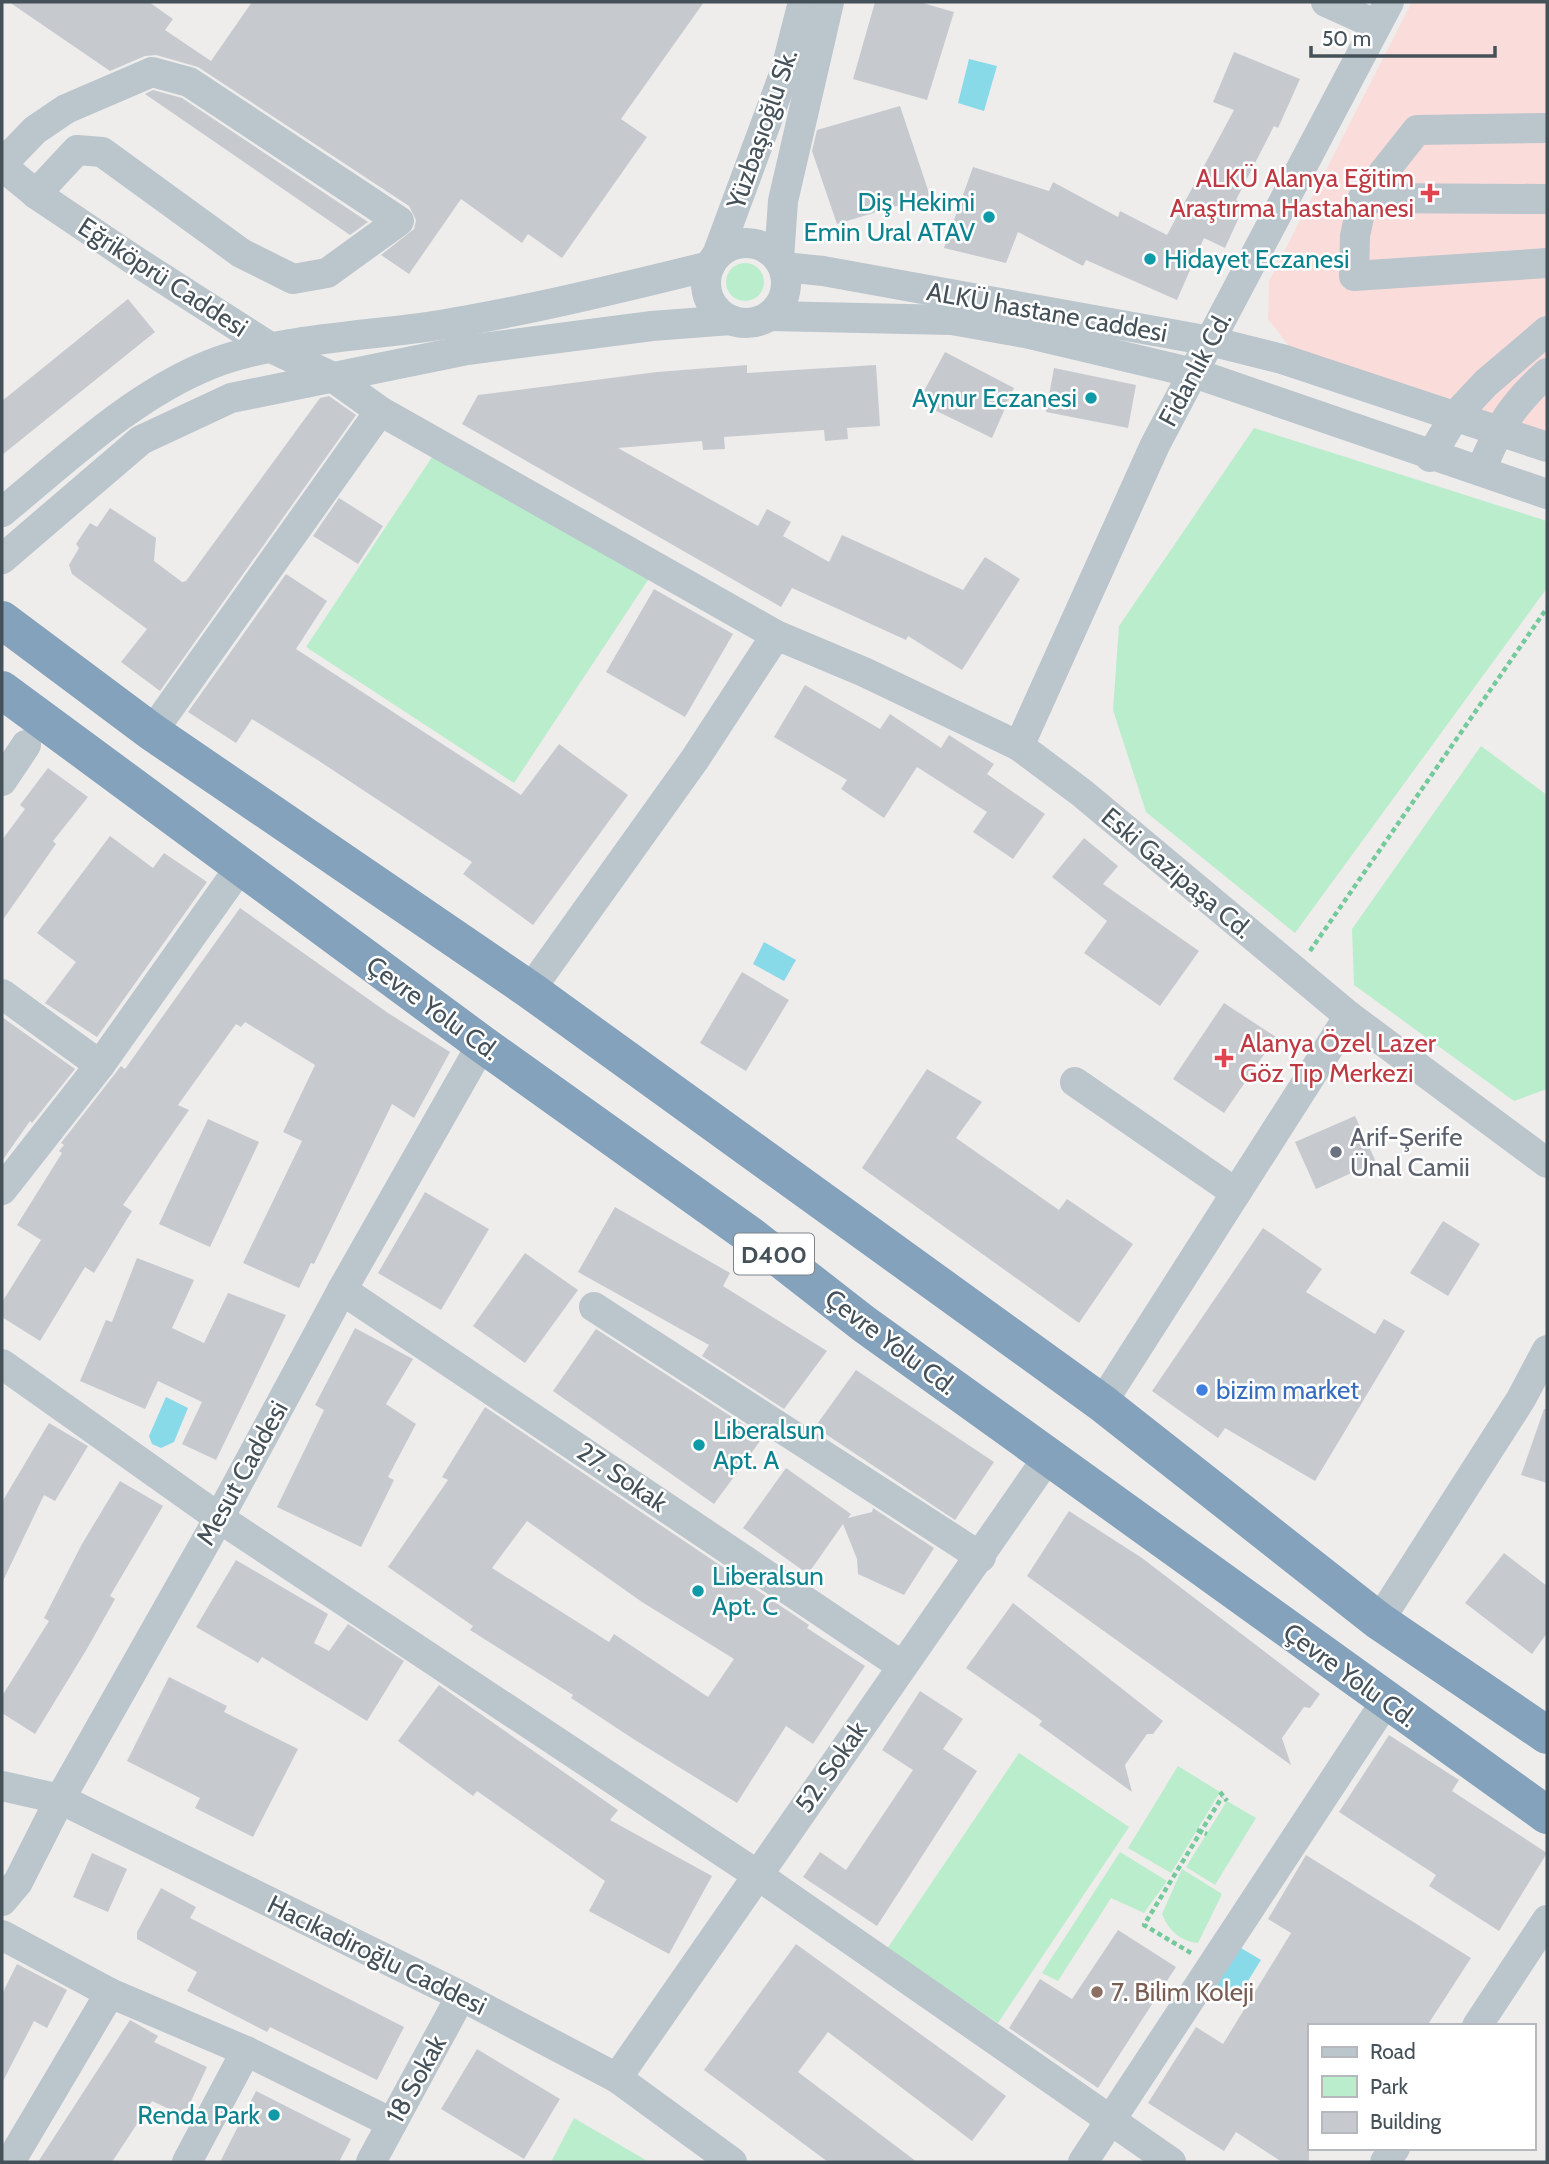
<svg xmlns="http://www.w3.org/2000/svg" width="1549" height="2164" font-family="Cabin,sans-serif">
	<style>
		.medical { fill: #fadcdb }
		.green { fill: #baedcb }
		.water { fill: #88dae9 }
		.building { fill: #c6cacf; fill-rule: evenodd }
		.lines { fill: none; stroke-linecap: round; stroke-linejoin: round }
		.path { stroke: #73ca9b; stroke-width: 4.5; stroke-dasharray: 5 3.5; stroke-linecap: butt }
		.minor { stroke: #bac5cc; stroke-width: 30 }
		.highway { stroke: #84a2bb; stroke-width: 38 }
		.health-dot { fill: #e0444e; stroke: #fff; stroke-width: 2.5 }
		.culture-dot { fill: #0f9aa8; stroke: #fff; stroke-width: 2.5 }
		.worship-dot { fill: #6b7280; stroke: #fff; stroke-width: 2.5 }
		.shop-dot { fill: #3f7fe0; stroke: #fff; stroke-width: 2.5 }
		.education-dot { fill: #8d6e63; stroke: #fff; stroke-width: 2.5 }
		.labels { text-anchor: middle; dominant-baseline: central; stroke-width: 5; stroke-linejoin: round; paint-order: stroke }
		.shield { fill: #fff; stroke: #7d858b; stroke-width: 2 }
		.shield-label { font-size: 24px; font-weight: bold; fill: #455159 }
		.street-label { font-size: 26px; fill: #455159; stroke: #fff }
		.health-label { font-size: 26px; fill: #be3a42; stroke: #fff; text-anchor: end }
		.culture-label { font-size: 26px; fill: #0d838f; stroke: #fff; text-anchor: end }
		.worship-label { font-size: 26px; fill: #5b616d; stroke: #fff; text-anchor: start }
		.shop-label { font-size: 26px; fill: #366cbe; stroke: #fff; text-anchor: start }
		.education-label { font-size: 26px; fill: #785e54; stroke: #fff; text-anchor: start }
	</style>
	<rect width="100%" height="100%" fill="#efecec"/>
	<polygon class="medical" points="1412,2 1547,2 1547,433 1292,350 1268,319 1269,281"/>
	<g class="green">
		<circle cx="745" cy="282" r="19"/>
		<polygon points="1254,428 1547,521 1547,588 1295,933 1146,812 1113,710 1119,626"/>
		<polygon points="442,442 650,577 514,783 306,647"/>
		<polygon points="1481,746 1547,795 1547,1089 1514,1101 1354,985 1352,929"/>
		<polygon points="1019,1753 1129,1827 998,2023 887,1949"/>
		<polygon points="1178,1766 1220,1792 1171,1873 1128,1848"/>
		<polygon points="1227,1801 1256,1818 1215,1885 1186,1867"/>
		<polygon points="1120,1852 1167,1881 1144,1913 1111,1898 1058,1981 1042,1973"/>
		<path d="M1182 1869 1222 1894 1198 1943C1180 1941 1169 1931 1162 1914Z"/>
		<polygon points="574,2118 649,2162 551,2162"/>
	</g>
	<g class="water">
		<polygon points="969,59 997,66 984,111 958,103"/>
		<polygon points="764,942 796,960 784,981 753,964"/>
		<polygon points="166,1397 188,1408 174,1442 161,1448 152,1444 149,1436"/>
		<polygon points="1236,1945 1261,1960 1236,2000 1211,1986"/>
	</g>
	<g class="building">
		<polygon points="9,2 149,2 173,19 165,30 211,61 252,2 704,2 621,119 647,137 562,258 528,234 522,243 461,199 409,274 381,255 414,229 416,220 409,206 198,67 156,55 145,56 110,71"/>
		<polygon points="875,2 919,2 954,12 927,100 853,79"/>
		<polygon points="1234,52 1300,79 1278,128 1274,126 1236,200 1245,204 1225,248 1204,238 1177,300 1086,260 1083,266 1018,232 1006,263 944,248 973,167 1049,191 1053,182 1118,217 1120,211 1167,235 1234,110 1213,102"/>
		<polygon points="153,90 182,98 368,222 350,235 145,94"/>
		<polygon points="900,106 930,196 837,224 812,151 817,130"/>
		<polygon points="128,299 155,332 2,455 2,401"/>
		<polygon points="945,352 1014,388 992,438 918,402"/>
		<polygon points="747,365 747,373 876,365 880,426 847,428 848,439 825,441 824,430 724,437 725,449 703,450 702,441 618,448 758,526 767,509 791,522 783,536 829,562 842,535 963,590 985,557 1020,579 962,670 908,636 906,640 792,588 781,607 462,424 478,395 657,372"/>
		<polygon points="1054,368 1136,385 1128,428 1046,412"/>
		<polygon points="329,396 356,415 160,691 121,662 147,629 72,574 69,565 79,548 76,544 90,523 97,527 110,508 156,538 154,561 182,582 186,581 320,398"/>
		<polygon points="339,498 383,526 358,564 313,536"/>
		<polygon points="286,574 327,601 296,649 521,795 559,744 628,795 533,925 463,874 472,862 316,759 252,719 236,743 188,712"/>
		<polygon points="654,589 733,634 685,717 606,672"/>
		<polygon points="805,685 880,729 890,714 941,748 949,735 994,764 987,774 1045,814 1013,859 973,832 987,812 917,767 884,818 841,789 847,780 774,737"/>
		<polygon points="48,768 88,797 53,841 56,844 2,921 2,840 25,809 20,805"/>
		<polygon points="110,836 153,868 164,853 207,882 97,1037 45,1003 76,962 37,933"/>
		<polygon points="1084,838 1118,866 1103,884 1199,951 1160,1006 1084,953 1107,921 1052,877"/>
		<polygon points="240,908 388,1013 450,1052 414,1118 392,1104 314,1264 311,1263 299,1288 243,1263 302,1141 283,1132 315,1065 245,1022 241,1027 236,1024 178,1105 189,1110 123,1205 132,1211 94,1273 85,1267 40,1341 2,1317 2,1302 41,1240 17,1225 62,1153 59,1151 64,1145 61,1143 121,1066 125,1069"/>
		<polygon points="742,972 789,1000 746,1071 700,1043"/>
		<polygon points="1224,1003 1276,1037 1224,1113 1173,1079"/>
		<polygon points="2,1017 75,1069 32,1123 30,1121 2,1161"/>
		<polygon points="927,1069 982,1102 956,1138 1059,1210 1067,1199 1133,1244 1079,1323 862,1168"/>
		<polygon points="1355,1116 1376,1162 1316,1189 1295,1142"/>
		<polygon points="208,1119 259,1142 210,1247 159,1224"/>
		<polygon points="425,1192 489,1229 441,1310 378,1273"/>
		<polygon points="615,1207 730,1273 723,1286 827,1351 784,1409 702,1356 709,1345 578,1272"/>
		<polygon points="1443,1221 1480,1244 1448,1296 1410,1273"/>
		<polygon points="1263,1228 1322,1269 1306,1292 1375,1334 1384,1319 1405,1331 1315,1481 1225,1428 1218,1438 1152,1391"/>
		<polygon points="525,1253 578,1290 525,1363 473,1326"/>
		<polygon points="137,1258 194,1280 172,1328 204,1343 228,1293 286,1315 216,1460 182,1444 202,1402 158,1381 145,1409 80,1381 106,1320 112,1322"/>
		<polygon points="355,1328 413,1359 386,1404 416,1424 388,1477 394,1480 361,1547 277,1507 324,1410 315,1405"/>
		<polygon points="596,1329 763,1437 714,1504 553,1391"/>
		<polygon points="856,1370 994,1462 955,1520 815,1427"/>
		<path d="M485 1407 809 1625 807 1628 865 1666 813 1744 786 1726 737 1803 635 1740 571 1698 573 1695 470 1630 473 1626 388 1567 448 1480 442 1477ZM527 1521 642 1602 734 1659 708 1697 614 1634 609 1642 492 1568Z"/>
		<polygon points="1544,1409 1547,1409 1547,1483 1521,1475"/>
		<polygon points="49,1423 88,1446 55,1501 44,1495 2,1583 2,1502"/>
		<polygon points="786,1468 851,1514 848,1518 872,1512 873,1508 934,1548 904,1595 858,1574 857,1559 843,1524 808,1574 743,1528"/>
		<polygon points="120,1481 163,1506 110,1596 115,1599 88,1647 35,1734 2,1713 2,1696 49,1621 44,1618 82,1544"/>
		<polygon points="1069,1511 1142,1558 1320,1694 1310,1708 1304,1707 1282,1738 1291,1765 1027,1576"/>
		<polygon points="1504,1553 1547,1586 1547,1633 1532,1654 1465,1603"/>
		<polygon points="236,1560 328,1614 314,1643 329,1651 348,1624 404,1661 367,1721 262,1657 258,1663 196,1627"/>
		<polygon points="1013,1603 1163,1721 1153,1734 1147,1734 1125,1765 1132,1792 1039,1725 1042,1721 966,1668"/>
		<polygon points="169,1677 227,1706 224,1712 298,1749 253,1837 195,1808 200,1798 127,1761"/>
		<polygon points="439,1685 618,1810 610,1820 712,1876 669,1954 589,1911 605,1881 477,1791 473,1796 398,1741"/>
		<polygon points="920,1691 963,1719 943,1749 977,1771 877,1926 803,1877 820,1852 846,1870 913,1770 882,1750"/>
		<polygon points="1389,1735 1459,1780 1452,1791 1547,1853 1499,1931 1429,1886 1436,1875 1339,1812"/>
		<polygon points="92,1853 127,1869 108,1912 73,1897"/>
		<polygon points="1306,1855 1471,1958 1427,2026 1309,2026 1309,2162 1282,2162 1236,2132 1224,2151 1148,2103 1196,2027 1223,2044 1291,1933 1268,1919"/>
		<polygon points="161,1888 196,1907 190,1918 404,2027 377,2080 270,2027 267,2032 187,1991 197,1972 137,1939 137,1932"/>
		<polygon points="1118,1930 1176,1967 1098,2088 1009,2028 1040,1979 1072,1999"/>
		<polygon points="796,1944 1006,2096 972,2141 828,2032 798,2072 917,2162 828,2162 704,2070"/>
		<polygon points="17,1964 67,1990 47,2028 34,2021 2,2083 2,1994"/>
		<polygon points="130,2020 158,2036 154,2042 207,2067 184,2116 152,2101 112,2162 38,2162"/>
		<polygon points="477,2049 560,2099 524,2159 441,2109"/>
		<polygon points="256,2091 351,2139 339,2162 220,2162"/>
	</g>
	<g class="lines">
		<g class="path">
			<polyline points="1310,951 1547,608"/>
			<polyline points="1220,1792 1227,1801"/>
			<polyline points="1197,1830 1207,1834"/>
			<polyline points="1191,1953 1144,1925 1222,1797"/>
		</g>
		<g class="minor">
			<polyline points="1326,2 1375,24"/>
			<polyline points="1547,128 1417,130 1363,198 1355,236 1354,276 1547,263"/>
			<polyline points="2,164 35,130 66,109 152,72 189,82 399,221 327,273 293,279 241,253 102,152 77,150 36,194"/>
			<polyline points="2,166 36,194 131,258 273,349 331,376 380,411 776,635 864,672 1019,746 1082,793 1349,1016 1547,1163"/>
			<polyline points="1363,198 1547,199"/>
			<circle cx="746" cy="283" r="40"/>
			<polyline points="717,255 786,69 803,2"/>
			<polyline points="779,259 783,201 829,2"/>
			<polyline points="784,267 823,271 1210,341 1282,359 1547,447"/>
			<polyline points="770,316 952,320 1025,333 1194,373 1547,494"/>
			<polyline points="1430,457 1455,416 1486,383 1547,331"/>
			<path d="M1481 471C1498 427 1512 405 1547 373"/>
			<path d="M2 512C66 460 132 396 209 365 272 339 371 336 440 325 531 310 620 288 710 266"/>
			<polyline points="2,559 141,440 231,398 467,350 652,326 731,320"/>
			<polyline points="152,732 380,411"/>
			<polyline points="1019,746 1155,445 1389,2"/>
			<polyline points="2,781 26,745"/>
			<polyline points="530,990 695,759 776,635"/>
			<polyline points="2,994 100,1065"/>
			<polyline points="1075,1082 1236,1193"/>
			<polyline points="2,1190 100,1065 241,866"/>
			<polyline points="342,1290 902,1666"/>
			<polyline points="594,1307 981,1557"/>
			<polyline points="2,1364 219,1518 756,1874 1171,2162"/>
			<polyline points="1102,1403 1349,1016"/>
			<polyline points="1379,1621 1521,1399 1547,1350"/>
			<polyline points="2,1786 60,1799 461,1996 617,2078 732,2162"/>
			<polyline points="2,1901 18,1882 60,1799 219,1518 342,1290 482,1044"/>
			<polyline points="2,1935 110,1993 246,2051 392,2123"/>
			<polyline points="1477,2026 1547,1920"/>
			<polyline points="617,2078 1048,1457"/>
			<polyline points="10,2162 110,1993"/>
			<polyline points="187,2162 246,2051"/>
			<polyline points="371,2162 461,1996"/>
			<polyline points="1083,2162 1386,1701"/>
			<polyline points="1385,2162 1395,2148"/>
		</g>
		<g class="highway">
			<polyline points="2,620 152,732 530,990 1102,1403 1379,1621 1547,1735"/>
			<polyline points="2,690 482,1044 751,1236 864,1324 1547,1815"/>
		</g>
	</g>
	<g class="health-dot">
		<path d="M1426.5 182.5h7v7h7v7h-7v7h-7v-7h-7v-7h7z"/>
		<path d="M1220.5 1047.5h7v7h7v7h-7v7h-7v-7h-7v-7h7z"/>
	</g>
	<g class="culture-dot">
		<circle cx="989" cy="217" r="7"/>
		<circle cx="1150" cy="259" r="7"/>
		<circle cx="1091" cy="398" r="7"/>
		<circle cx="699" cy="1445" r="7"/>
		<circle cx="698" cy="1591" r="7"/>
		<circle cx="274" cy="2115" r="7"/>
	</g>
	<circle class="worship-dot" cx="1336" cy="1152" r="7"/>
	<circle class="shop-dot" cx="1202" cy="1390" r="7"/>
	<circle class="education-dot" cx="1097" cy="1992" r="7"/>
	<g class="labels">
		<rect class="shield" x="734" y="1233.5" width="80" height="41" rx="5"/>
		<g class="shield-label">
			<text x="774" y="1254">D400</text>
		</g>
		<g class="street-label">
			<text transform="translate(762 129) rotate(-71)">Yüzbaşıoğlu Sk.</text>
			<text transform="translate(163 277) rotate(33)">Eğriköprü Caddesi</text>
			<text transform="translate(1047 312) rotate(10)">ALKÜ hastane caddesi</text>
			<text transform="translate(1195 369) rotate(-62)">Fidanlık Cd.</text>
			<text transform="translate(1177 873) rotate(40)">Eski Gazipaşa Cd.</text>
			<text transform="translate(433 1008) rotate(36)">Çevre Yolu Cd.</text>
			<text transform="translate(891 1342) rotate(37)">Çevre Yolu Cd.</text>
			<text transform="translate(242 1473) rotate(-61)">Mesut Caddesi</text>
			<text transform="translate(622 1477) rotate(34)">27. Sokak</text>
			<text transform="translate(1350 1675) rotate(36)">Çevre Yolu Cd.</text>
			<text transform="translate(831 1767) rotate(-55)">52. Sokak</text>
			<text transform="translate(377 1955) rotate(26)">Hacıkadiroğlu Caddesi</text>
			<text transform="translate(416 2079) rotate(-61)">18 Sokak</text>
		</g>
		<g class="health-label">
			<text x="1414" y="178">ALKÜ Alanya Eğitim<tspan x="1414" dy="30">Araştırma Hastahanesi</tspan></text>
			<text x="1240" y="1043" text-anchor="start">Alanya Özel Lazer<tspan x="1240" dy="30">Göz Tıp Merkezi</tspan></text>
		</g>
		<g class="culture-label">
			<text x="975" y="202">Diş Hekimi<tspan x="975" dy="30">Emin Ural ATAV</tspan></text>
			<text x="1164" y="259" text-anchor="start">Hidayet Eczanesi</text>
			<text x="1077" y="398">Aynur Eczanesi</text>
			<text x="713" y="1430" text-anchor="start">Liberalsun<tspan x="713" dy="30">Apt. A</tspan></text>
			<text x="712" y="1576" text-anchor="start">Liberalsun<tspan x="712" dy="30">Apt. C</tspan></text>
			<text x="260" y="2115">Renda Park</text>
		</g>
		<g class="worship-label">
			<text x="1350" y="1137">Arif-Şerife<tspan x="1350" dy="30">Ünal Camii</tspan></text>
		</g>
		<g class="shop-label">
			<text x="1216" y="1390">bizim market</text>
		</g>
		<g class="education-label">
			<text x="1111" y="1992">7. Bilim Koleji</text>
		</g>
	</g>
	<rect width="1549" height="2164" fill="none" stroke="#455159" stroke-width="7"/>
	<rect x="1308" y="2024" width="228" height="126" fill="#ffffff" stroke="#b5b9bd" stroke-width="2"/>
	<rect x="1322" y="2047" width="35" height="10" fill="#bac5cc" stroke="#b5b9bd" stroke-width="2"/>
	<text x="1370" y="2059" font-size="21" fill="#455159">Road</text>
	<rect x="1322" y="2076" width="35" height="21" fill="#baedcb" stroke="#b5b9bd" stroke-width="2"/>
	<text x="1370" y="2094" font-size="21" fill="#455159">Park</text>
	<rect x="1322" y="2112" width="35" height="21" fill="#c6cacf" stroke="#b5b9bd" stroke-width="2"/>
	<text x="1370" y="2129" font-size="21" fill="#455159">Building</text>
	<path d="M1311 46v10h184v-10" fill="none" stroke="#455159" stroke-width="3.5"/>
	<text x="1322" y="46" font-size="21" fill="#455159" stroke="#ffffff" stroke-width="5" paint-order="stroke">50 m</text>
</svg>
